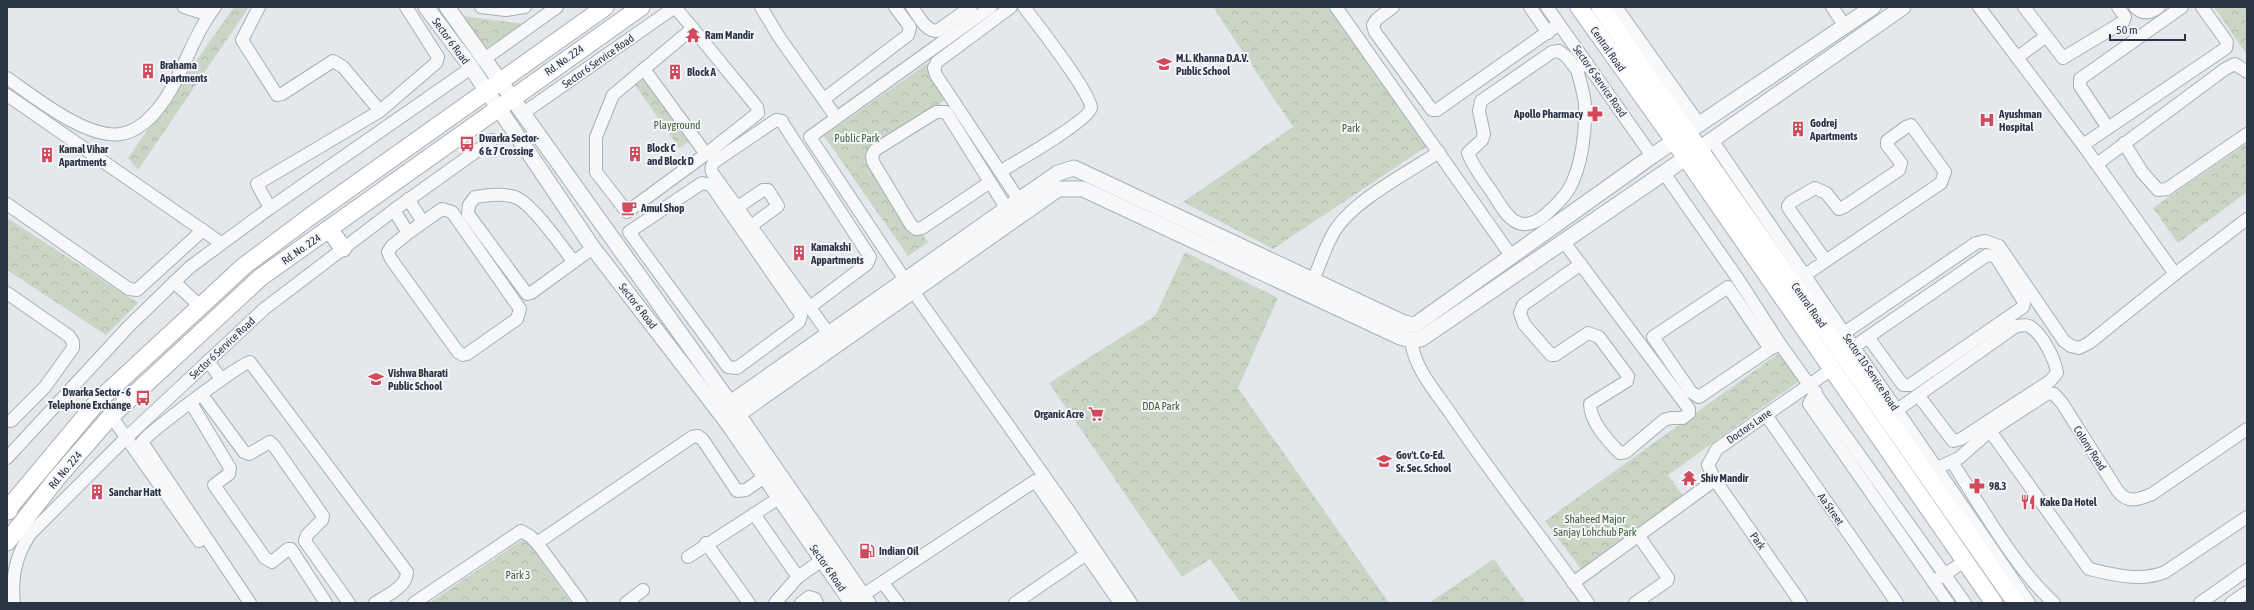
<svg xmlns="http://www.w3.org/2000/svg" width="2254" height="610" font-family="'Asap Condensed',sans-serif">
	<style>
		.forest { fill: url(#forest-crowns) }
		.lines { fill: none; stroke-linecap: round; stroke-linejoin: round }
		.minor-casing { stroke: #a9aeb7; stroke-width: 14 }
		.tertiary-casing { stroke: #a9aeb7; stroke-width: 17 }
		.secondary-casing { stroke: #a9aeb7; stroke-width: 19 }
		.primary-casing { stroke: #a3abb8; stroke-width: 21 }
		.minor { stroke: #f7f8fa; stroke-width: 12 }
		.tertiary { stroke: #f7f8fa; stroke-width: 15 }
		.secondary { stroke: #fff; stroke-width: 17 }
		.primary { stroke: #fff; stroke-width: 19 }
		.labels { text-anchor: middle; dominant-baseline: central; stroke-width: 4; stroke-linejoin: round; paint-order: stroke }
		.poi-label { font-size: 11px; font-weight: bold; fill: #2b3445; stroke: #f4f6f9; text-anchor: start }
		.street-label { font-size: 11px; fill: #2b3445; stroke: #f4f6f9 }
		.park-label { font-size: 11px; fill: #3f6138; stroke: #f4f6f9 }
	</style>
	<defs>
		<pattern id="forest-crowns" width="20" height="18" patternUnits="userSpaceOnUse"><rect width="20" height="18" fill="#c9d6c5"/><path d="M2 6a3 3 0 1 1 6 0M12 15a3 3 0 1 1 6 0" fill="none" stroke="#adb8ab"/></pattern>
	</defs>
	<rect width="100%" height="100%" fill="#e4e7ec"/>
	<g class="forest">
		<polygon points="234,7 249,7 138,170 128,158"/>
		<polygon points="1213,7 1335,7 1432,143 1273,249 1183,202 1293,127"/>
		<polygon points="2214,7 2247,7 2247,55"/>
		<polygon points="464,16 524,24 485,49"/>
		<polygon points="928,63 951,96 866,155 928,242 908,256 824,136"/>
		<polygon points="653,73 699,136 679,148 635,85"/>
		<polygon points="2247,143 2247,192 2178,243 2153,208"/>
		<polygon points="7,218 138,303 106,335 7,270"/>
		<polygon points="1185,252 1278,298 1238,388 1389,603 1241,603 1210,559 1182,577 1049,383 1155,316"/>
		<polygon points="1782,351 1802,379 1668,475 1686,500 1584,573 1545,521"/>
		<polygon points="525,538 571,603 429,603"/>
		<polygon points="1494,559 1526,603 1429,603"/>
	</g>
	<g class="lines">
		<defs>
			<g id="minor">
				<polyline points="184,7 209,15"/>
				<polyline points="259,7 242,40 277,95 282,94 333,61 343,67 380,111"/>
				<polyline points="481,7 506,10 525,7"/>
				<path d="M675 7C683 17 691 26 699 36L757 107 758 113 706 154 627 212 596 172V137L613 95 693 28"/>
				<polyline points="761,7 779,37 836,117"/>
				<path d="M912 7C918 15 925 31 937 31L971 7"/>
				<polyline points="991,7 810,137 905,280 1069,511 1131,603"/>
				<polyline points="1011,7 937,62 934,68 936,75 1019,200"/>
				<polyline points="1336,7 1512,257"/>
				<polyline points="1393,7 1377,19 1373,25 1375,32 1432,110 1437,110 1559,24"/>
				<polyline points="1530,7 1548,33"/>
				<polyline points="1547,7 1652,156"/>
				<polyline points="1616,7 1700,125"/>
				<polyline points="1832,7 1845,26"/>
				<polyline points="1979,7 2083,145 2175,274 2247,219"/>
				<polyline points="2024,7 2063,58 2123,22 2125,17 2118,7"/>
				<path d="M2135 7C2143 15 2151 13 2159 7"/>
				<polyline points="2018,57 2045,37"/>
				<polyline points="483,60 557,7"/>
				<polyline points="644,69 706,154"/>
				<path d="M1577 70C1580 81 1584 93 1585 105 1586 131 1582 166 1569 189 1563 199 1553 208 1544 216 1517 237 1505 213 1492 192 1483 179 1473 167 1468 153L1482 140 1484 134 1479 111 1481 101 1552 52 1559 51 1567 57 1577 70 1586 62"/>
				<path d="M7 78C35 97 86 139 121 134 146 130 166 101 176 80 189 55 198 29 215 7"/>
				<polyline points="7,95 221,243"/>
				<polyline points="824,99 908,35 910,27 895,7"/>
				<polyline points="522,114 675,7"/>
				<polyline points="2108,128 2080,86 2080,79 2182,7"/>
				<polyline points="1712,140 2029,603"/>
				<polyline points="2124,143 2142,172 2158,190 2167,189 2247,134"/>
				<polyline points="2083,145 2226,48 2227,42 2202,7"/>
				<polyline points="2097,164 2225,69 2235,64 2247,72"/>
				<path d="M1001 171C1016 162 1088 121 1091 108 1093 96 1035 21 1024 7"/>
				<polyline points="1664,173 1738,279 1780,344 1965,603"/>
				<polyline points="990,182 922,228 916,229 911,225 873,162 872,156 875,150 936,112 946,112 1007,209"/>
				<polygon points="702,183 711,185 801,315 799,322 737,368 728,367 629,232"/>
				<polyline points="408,199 423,222"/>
				<polyline points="7,204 129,289 137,290 203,230"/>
				<polyline points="738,207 763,190 768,190 778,206 751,226"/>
				<polyline points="270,208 257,184 380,111 436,63 438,57 406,7"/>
				<polyline points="394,210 408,233 442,209 452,212 520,309 517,319 467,354 463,355 458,352 391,259 388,252 392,246 408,233"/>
				<path d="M1564 242 1689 409V413L1683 418H1671L1664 420 1626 452 1620 453C1608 441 1590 422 1590 404L1627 381 1628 376 1599 337 1588 333 1555 355H1551L1524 324 1520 313 1523 305 1527 302 1581 264"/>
				<path d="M574 262C561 246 533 204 515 197 501 193 489 195 475 197L469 205 468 214 527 294 531 293 593 248"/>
				<polyline points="1805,275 1941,183 1945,172 1911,125 1906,127 1887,141 1887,145 1901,163 1899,170 1844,207 1839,209 1826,193 1815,188 1791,202 1788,206 1789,209 1826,261"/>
				<path d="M1313 280C1320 265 1325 247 1334 232 1352 201 1409 172 1439 152"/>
				<polyline points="174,282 200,306"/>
				<polyline points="7,293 69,336 73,342 73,348 45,387 11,421"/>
				<path d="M810 307 867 264 870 257 784 125 782 121 776 120 714 162C711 166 710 169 713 174L829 334"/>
				<polyline points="1844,333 1976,243 1985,241 1999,246 2064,341 2071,346 2079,348 2089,343 2175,274"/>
				<path d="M1411 340C1414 368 1435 391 1451 414 1494 478 1543 539 1588 603"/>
				<polyline points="1854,347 1868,337 1903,385 1910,385 2023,307 2024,302 1996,257 1987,255 1868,337"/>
				<polyline points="1770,349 1699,397 1691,392 1653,337 1728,287 1770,349 1780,344"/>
				<polyline points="208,361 221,379"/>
				<polyline points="1816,392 1809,404 1948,603"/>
				<polyline points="202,395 244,452 249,454 270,442 274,446 323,516 322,520 307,535 305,541 349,603"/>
				<polyline points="191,403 230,468 229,474 214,485 265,558 272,562 288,549 291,549 326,603"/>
				<path d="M1897 410 2016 326C2021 326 2025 324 2029 326 2042 333 2055 359 2057 373L2050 381 1961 439 1953 441 1918 395"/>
				<polyline points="1766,415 1897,603"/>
				<polyline points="111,416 199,541"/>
				<path d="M1990 431 2089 569C2114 575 2141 582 2165 572L2247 517"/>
				<polyline points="7,458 129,326 190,267 270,208 471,68"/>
				<path d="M1952 462C1980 505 2016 569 2054 603"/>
				<path d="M1937 468 1959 458 1990 431 2048 393 2054 394 2062 403 2117 490C2127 504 2138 500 2152 494L2247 429"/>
				<polyline points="754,514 798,577 822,560"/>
				<polyline points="537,543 692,437 698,436 703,440 737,491 746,490 764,477"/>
				<polyline points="706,543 749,603"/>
				<polyline points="688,557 779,498"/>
				<polyline points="1939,578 1965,561"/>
				<polyline points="883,583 898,603"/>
				<polyline points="1573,583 1715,480"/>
				<polyline points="857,599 1035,481 1120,603"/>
				<path d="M14 603C11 578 16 555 30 534L127 437 264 309 394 210 492 140"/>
				<path d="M250 603 142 442C148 433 242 362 250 362L407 572C407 587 386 596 375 603"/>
				<polyline points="414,603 521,531 530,536 537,543 581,603"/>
				<polyline points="626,603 643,590"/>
				<polyline points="775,603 798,577"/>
				<polyline points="801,603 809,597 815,599 817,603"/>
				<polyline points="1015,603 1085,555"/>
				<polyline points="1635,603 1667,581 1668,578 1638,535"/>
				<polyline points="1801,603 1715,480 1708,465 1717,449 1832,369"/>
				<polyline points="2200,603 2247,570"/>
				<polyline points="2231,603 2247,592"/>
			</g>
			<g id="tertiary">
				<polyline points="426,7 468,63 593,248 727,422 852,603"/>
				<polyline points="447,7 730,403 868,603"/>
				<polyline points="719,411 1019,200 1058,173 1074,168 1404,323 1415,325 1652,156 1873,7"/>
				<polyline points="727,422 1058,189 1083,189 1400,337 1411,340 1421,339 1712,140 1903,7"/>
			</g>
			<g id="secondary">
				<polyline points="1579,7 1675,142 1994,603"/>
				<polyline points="1600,7 2016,603"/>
				<polyline points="329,229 343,248"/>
				<polyline points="7,510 98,401 244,266 308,218 605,7"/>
				<polyline points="7,542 57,478 111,416 261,277 641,7"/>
			</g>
			<polyline id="primary" points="7,510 8,510"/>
		</defs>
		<use href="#minor" class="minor-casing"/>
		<use href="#tertiary" class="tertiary-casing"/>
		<use href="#secondary" class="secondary-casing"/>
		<use href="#primary" class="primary-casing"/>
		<use href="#minor" class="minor"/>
		<use href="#tertiary" class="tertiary"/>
		<use href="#secondary" class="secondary"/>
		<use href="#primary" class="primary"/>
	</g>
	<defs>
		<symbol id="temple-bare" viewBox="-9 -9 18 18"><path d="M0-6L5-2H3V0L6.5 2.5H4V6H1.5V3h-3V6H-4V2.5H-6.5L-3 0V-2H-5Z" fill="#d1495b" stroke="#f4f6f9" stroke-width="2.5" paint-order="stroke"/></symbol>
		<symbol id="school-bare" viewBox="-9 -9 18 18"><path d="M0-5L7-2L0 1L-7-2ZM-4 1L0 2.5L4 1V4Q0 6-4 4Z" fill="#d1495b" stroke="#f4f6f9" stroke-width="2.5" paint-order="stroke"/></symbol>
		<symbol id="building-bare" viewBox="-9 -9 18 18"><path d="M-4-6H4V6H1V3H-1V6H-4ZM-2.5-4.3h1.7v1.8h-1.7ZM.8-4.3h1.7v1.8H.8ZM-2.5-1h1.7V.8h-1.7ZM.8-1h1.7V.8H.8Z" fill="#d1495b" stroke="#f4f6f9" stroke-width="2.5" paint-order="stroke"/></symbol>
		<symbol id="pharmacy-bare" viewBox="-9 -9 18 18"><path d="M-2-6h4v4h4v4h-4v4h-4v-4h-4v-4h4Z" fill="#d1495b" stroke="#f4f6f9" stroke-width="2.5" paint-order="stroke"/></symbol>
		<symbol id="hospital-bare" viewBox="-9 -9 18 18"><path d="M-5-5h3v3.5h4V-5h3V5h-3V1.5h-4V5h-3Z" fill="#d1495b" stroke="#f4f6f9" stroke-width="2.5" paint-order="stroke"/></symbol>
		<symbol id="bus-bare" viewBox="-9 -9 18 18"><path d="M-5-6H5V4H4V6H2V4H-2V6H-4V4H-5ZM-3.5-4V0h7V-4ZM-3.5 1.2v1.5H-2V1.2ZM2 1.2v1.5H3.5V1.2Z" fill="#d1495b" stroke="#f4f6f9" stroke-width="2.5" paint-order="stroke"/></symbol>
		<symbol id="cafe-bare" viewBox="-9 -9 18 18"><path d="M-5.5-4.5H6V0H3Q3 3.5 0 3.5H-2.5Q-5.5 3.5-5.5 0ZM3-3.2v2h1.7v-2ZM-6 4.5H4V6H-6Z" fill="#d1495b" stroke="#f4f6f9" stroke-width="2.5" paint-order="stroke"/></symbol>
		<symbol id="supermarket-bare" viewBox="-9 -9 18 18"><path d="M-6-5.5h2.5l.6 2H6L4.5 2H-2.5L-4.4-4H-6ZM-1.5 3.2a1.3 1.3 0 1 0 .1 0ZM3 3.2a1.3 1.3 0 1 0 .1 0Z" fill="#d1495b" stroke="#f4f6f9" stroke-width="2.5" paint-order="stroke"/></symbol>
		<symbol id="restaurant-bare" viewBox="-9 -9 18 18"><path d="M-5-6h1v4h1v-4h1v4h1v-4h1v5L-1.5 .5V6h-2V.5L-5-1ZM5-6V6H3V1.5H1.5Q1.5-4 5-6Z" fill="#d1495b" stroke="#f4f6f9" stroke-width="2.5" paint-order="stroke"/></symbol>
		<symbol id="fuel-bare" viewBox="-9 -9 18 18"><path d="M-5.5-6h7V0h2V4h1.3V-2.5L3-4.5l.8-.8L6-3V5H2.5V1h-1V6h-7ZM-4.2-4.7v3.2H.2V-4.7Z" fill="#d1495b" stroke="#f4f6f9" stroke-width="2.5" paint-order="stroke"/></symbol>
	</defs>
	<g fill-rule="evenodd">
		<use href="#temple-bare" x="682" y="24" width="22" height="22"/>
		<use href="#school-bare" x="1153" y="53" width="22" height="22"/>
		<use href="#building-bare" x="137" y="60" width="22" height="22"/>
		<use href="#building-bare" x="664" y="61" width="22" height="22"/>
		<use href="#pharmacy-bare" x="1584" y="103" width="22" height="22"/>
		<use href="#hospital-bare" x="1976" y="109" width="22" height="22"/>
		<use href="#building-bare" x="1787" y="118" width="22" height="22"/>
		<use href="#bus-bare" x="456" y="133" width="22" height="22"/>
		<use href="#building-bare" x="624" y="143" width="22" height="22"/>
		<use href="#building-bare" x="36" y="144" width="22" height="22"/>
		<use href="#cafe-bare" x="618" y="197" width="22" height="22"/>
		<use href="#building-bare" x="788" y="242" width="22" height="22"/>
		<use href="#school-bare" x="365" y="368" width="22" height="22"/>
		<use href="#bus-bare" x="132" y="387" width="22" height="22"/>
		<use href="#supermarket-bare" x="1085" y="403" width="22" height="22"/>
		<use href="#school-bare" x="1373" y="450" width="22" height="22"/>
		<use href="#temple-bare" x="1678" y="467" width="22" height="22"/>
		<use href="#pharmacy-bare" x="1966" y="475" width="22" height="22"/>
		<use href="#building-bare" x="86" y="481" width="22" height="22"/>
		<use href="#restaurant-bare" x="2017" y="491" width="22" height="22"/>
		<use href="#fuel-bare" x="856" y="540" width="22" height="22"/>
	</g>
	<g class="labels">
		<g class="poi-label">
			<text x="705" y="35">Ram Mandir</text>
			<text x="1176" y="58">M.L. Khanna D.A.V.<tspan x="1176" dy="13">Public School</tspan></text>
			<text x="160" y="65">Brahama<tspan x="160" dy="13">Apartments</tspan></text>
			<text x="687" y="72">Block A</text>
			<text x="1583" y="114" text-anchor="end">Apollo Pharmacy</text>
			<text x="1999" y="114">Ayushman<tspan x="1999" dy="13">Hospital</tspan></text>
			<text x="1810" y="123">Godrej<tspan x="1810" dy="13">Apartments</tspan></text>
			<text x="479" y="138">Dwarka Sector-<tspan x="479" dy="13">6 &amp; 7 Crossing</tspan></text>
			<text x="647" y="148">Block C<tspan x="647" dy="13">and Block D</tspan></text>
			<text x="59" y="149">Kamal Vihar<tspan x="59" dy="13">Apartments</tspan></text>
			<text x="641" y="208">Amul Shop</text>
			<text x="811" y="247">Kamakshi<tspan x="811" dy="13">Appartments</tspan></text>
			<text x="388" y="373">Vishwa Bharati<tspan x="388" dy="13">Public School</tspan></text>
			<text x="131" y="392" text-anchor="end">Dwarka Sector - 6<tspan x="131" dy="13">Telephone Exchange</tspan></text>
			<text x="1084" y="414" text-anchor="end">Organic Acre</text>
			<text x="1396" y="455">Gov't. Co-Ed.<tspan x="1396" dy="13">Sr. Sec. School</tspan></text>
			<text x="1701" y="478">Shiv Mandir</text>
			<text x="1989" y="486">98.3</text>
			<text x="109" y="492">Sanchar Hatt</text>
			<text x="2040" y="502">Kake Da Hotel</text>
			<text x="879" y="551">Indian Oil</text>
		</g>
		<g class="street-label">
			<text transform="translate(451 41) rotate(54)">Sector 6 Road</text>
			<text transform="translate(1608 49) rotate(55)">Central Road</text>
			<text transform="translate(564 60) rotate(-35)">Rd. No. 224</text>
			<text transform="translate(598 61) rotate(-35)">Sector 6 Service Road</text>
			<text transform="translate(1600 81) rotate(55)">Sector 6 Service Road</text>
			<text transform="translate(301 249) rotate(-35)">Rd. No. 224</text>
			<text transform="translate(1809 305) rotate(55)">Central Road</text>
			<text transform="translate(638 306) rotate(52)">Sector 6 Road</text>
			<text transform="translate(222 348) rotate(-43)">Sector 6 Service Road</text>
			<text transform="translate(1871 372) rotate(56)">Sector 10 Service Road</text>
			<text transform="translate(1749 426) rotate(-35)">Doctors Lane</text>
			<text transform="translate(2090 448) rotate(57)">Colony Road</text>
			<text transform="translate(65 470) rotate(-50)">Rd. No. 224</text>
			<text transform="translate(1831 509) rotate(55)">Aa Street</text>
			<text transform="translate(1758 541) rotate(55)">Park</text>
			<text transform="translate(828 568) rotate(55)">Sector 6 Road</text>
		</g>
		<g class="park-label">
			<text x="677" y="125">Playground</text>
			<text x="1351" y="128">Park</text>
			<text x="857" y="138">Public Park</text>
			<text x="1161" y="406">DDA Park</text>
			<text x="1595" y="519">Shaheed Major<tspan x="1595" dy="13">Sanjay Lohchub Park</tspan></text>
			<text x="518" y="575">Park 3</text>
		</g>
	</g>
	<rect width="2254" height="610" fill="none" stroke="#2b3445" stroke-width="16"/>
	<path d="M2110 34v6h75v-6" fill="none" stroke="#2b3445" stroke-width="2"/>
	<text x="2116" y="34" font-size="12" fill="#2b3445" stroke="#f4f6f9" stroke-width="3" paint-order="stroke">50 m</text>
</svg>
